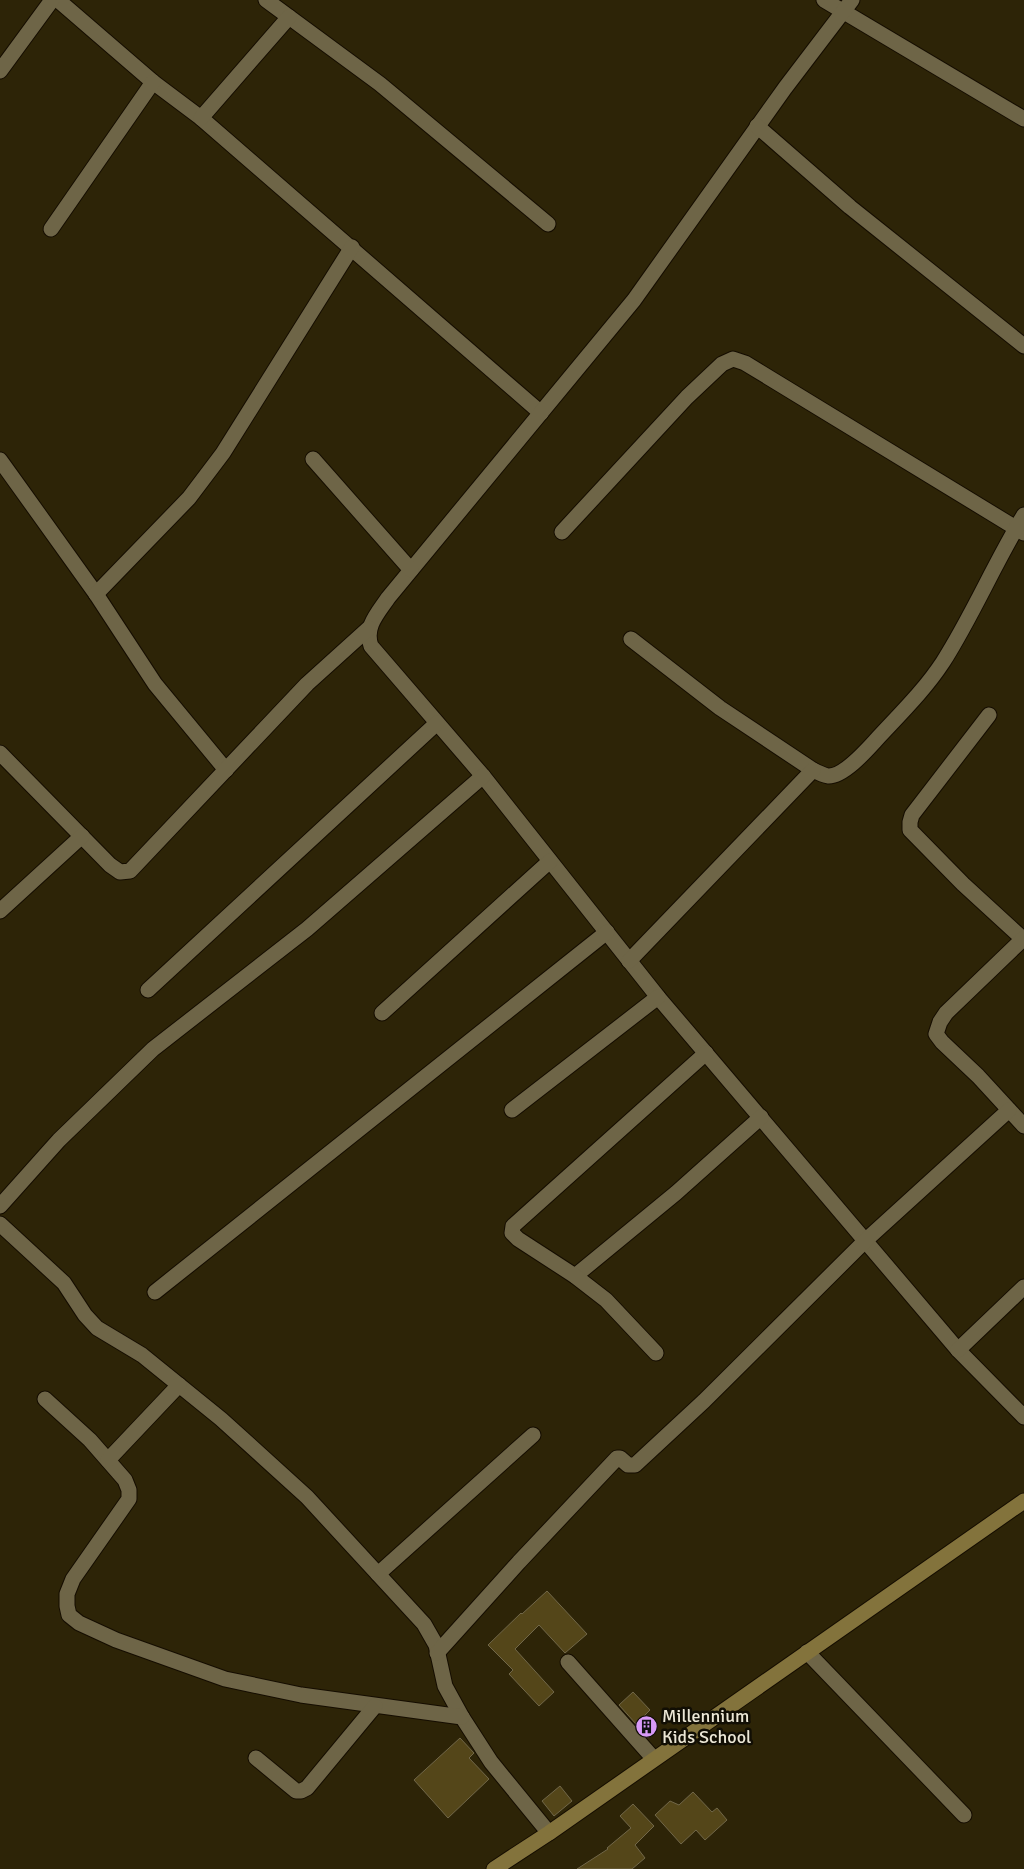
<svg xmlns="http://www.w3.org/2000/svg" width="1024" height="1869" font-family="Signika,sans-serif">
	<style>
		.building { fill: #544619; stroke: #716749 }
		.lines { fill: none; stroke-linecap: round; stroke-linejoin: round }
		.street-casing { stroke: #150d00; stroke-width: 17 }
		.secondary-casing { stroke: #150d00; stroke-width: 17 }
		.street { stroke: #6e6547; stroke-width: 15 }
		.secondary { stroke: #83733c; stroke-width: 15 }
		.labels { text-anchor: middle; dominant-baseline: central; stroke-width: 5; stroke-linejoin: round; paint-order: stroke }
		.poi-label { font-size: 18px; fill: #ece7d6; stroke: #110e04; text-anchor: start }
	</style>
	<rect width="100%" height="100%" fill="#2d2407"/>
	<g class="building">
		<polygon points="547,1591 587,1634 565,1653 539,1625 515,1649 554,1692 539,1706 509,1674 513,1670 488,1645 521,1613 522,1614"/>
		<polygon points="633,1692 650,1710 636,1724 619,1705"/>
		<polygon points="460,1738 474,1753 469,1758 489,1779 448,1818 414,1780"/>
		<polygon points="560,1786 572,1801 554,1816 542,1801"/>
		<polygon points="693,1792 712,1812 717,1808 727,1820 705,1840 696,1830 681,1844 655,1815 670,1801 679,1805"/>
		<polygon points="633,1804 654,1826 635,1845 645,1858 632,1869 577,1869 608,1849 607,1848 631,1828 620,1816"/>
	</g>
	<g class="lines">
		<defs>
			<g id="street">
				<polyline points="58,0 153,82 201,118 541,413"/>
				<polyline points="266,0 380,84 548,224"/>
				<polyline points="824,0 1024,119"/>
				<path d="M852 0 785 88 634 300 388 598C378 613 364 627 371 646L483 776 658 997 958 1350 1024 1417"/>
				<polyline points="0,71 52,0"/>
				<polyline points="201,118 289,17"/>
				<polyline points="757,126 850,207 1024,346"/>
				<polyline points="51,229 153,82"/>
				<polyline points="313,459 411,570"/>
				<polyline points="0,460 96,594 155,684 226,770"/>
				<polyline points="562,532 687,397 722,364 733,359 745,363 1024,533"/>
				<polyline points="96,594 189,498 223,453 352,247"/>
				<path d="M631 639 720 708 813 770C817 772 823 775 828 776 843 777 866 751 876 740 899 715 924 691 943 662 973 615 995 562 1024 515"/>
				<polyline points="989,715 912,815 910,822 910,830 963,884 1023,939"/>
				<polyline points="0,753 110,865 120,872 130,871 307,684 369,628"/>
				<polyline points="0,911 82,836"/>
				<polyline points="1024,938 946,1013 940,1022 936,1034 942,1042 978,1076 1024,1126"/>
				<polyline points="629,961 813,770"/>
				<polyline points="148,990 437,723"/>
				<polyline points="382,1013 550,861"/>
				<polyline points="512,1110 658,997"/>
				<polyline points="0,1206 59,1140 153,1049 307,929 483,776"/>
				<polyline points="0,1224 64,1283 85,1315 97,1328 142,1355 221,1419 307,1497 424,1624 436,1645 445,1686 462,1717 491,1762 549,1833"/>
				<polyline points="575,1276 676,1193 761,1117"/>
				<polyline points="155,1292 607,932"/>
				<polyline points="958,1350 1024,1287"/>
				<polyline points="656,1353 606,1300 575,1276 518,1239 512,1233 513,1226 706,1053"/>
				<polyline points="45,1399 90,1440 125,1480 129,1490 129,1499 73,1579 67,1594 67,1606 69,1615 79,1623 116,1640 225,1679 301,1695 462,1717"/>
				<polyline points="108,1460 179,1385"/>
				<polyline points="378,1574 533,1435"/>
				<polyline points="807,1652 964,1815"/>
				<polyline points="437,1653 519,1562 617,1458 620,1458 628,1465 635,1465 704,1401 866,1240 1009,1110"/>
				<polyline points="568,1662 654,1759"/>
				<polyline points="256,1758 296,1791 301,1791 307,1788 375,1706"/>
			</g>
			<polyline id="secondary" points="494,1869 549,1833 1024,1501"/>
		</defs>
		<use href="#street" class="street-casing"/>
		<use href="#secondary" class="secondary-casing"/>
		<use href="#street" class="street"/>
		<use href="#secondary" class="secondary"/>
	</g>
	<defs>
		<symbol id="building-disc" viewBox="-11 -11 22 22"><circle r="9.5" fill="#d99af8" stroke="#110e04"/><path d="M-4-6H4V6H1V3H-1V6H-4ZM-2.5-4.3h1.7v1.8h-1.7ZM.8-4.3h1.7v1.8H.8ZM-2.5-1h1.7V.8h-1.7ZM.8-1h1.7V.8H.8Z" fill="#111"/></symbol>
	</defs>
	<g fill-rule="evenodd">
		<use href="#building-disc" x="634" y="1714" width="25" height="25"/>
	</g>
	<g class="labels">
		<g class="poi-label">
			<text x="662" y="1716">Millennium<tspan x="662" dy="21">Kids School</tspan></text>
		</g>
	</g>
</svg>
